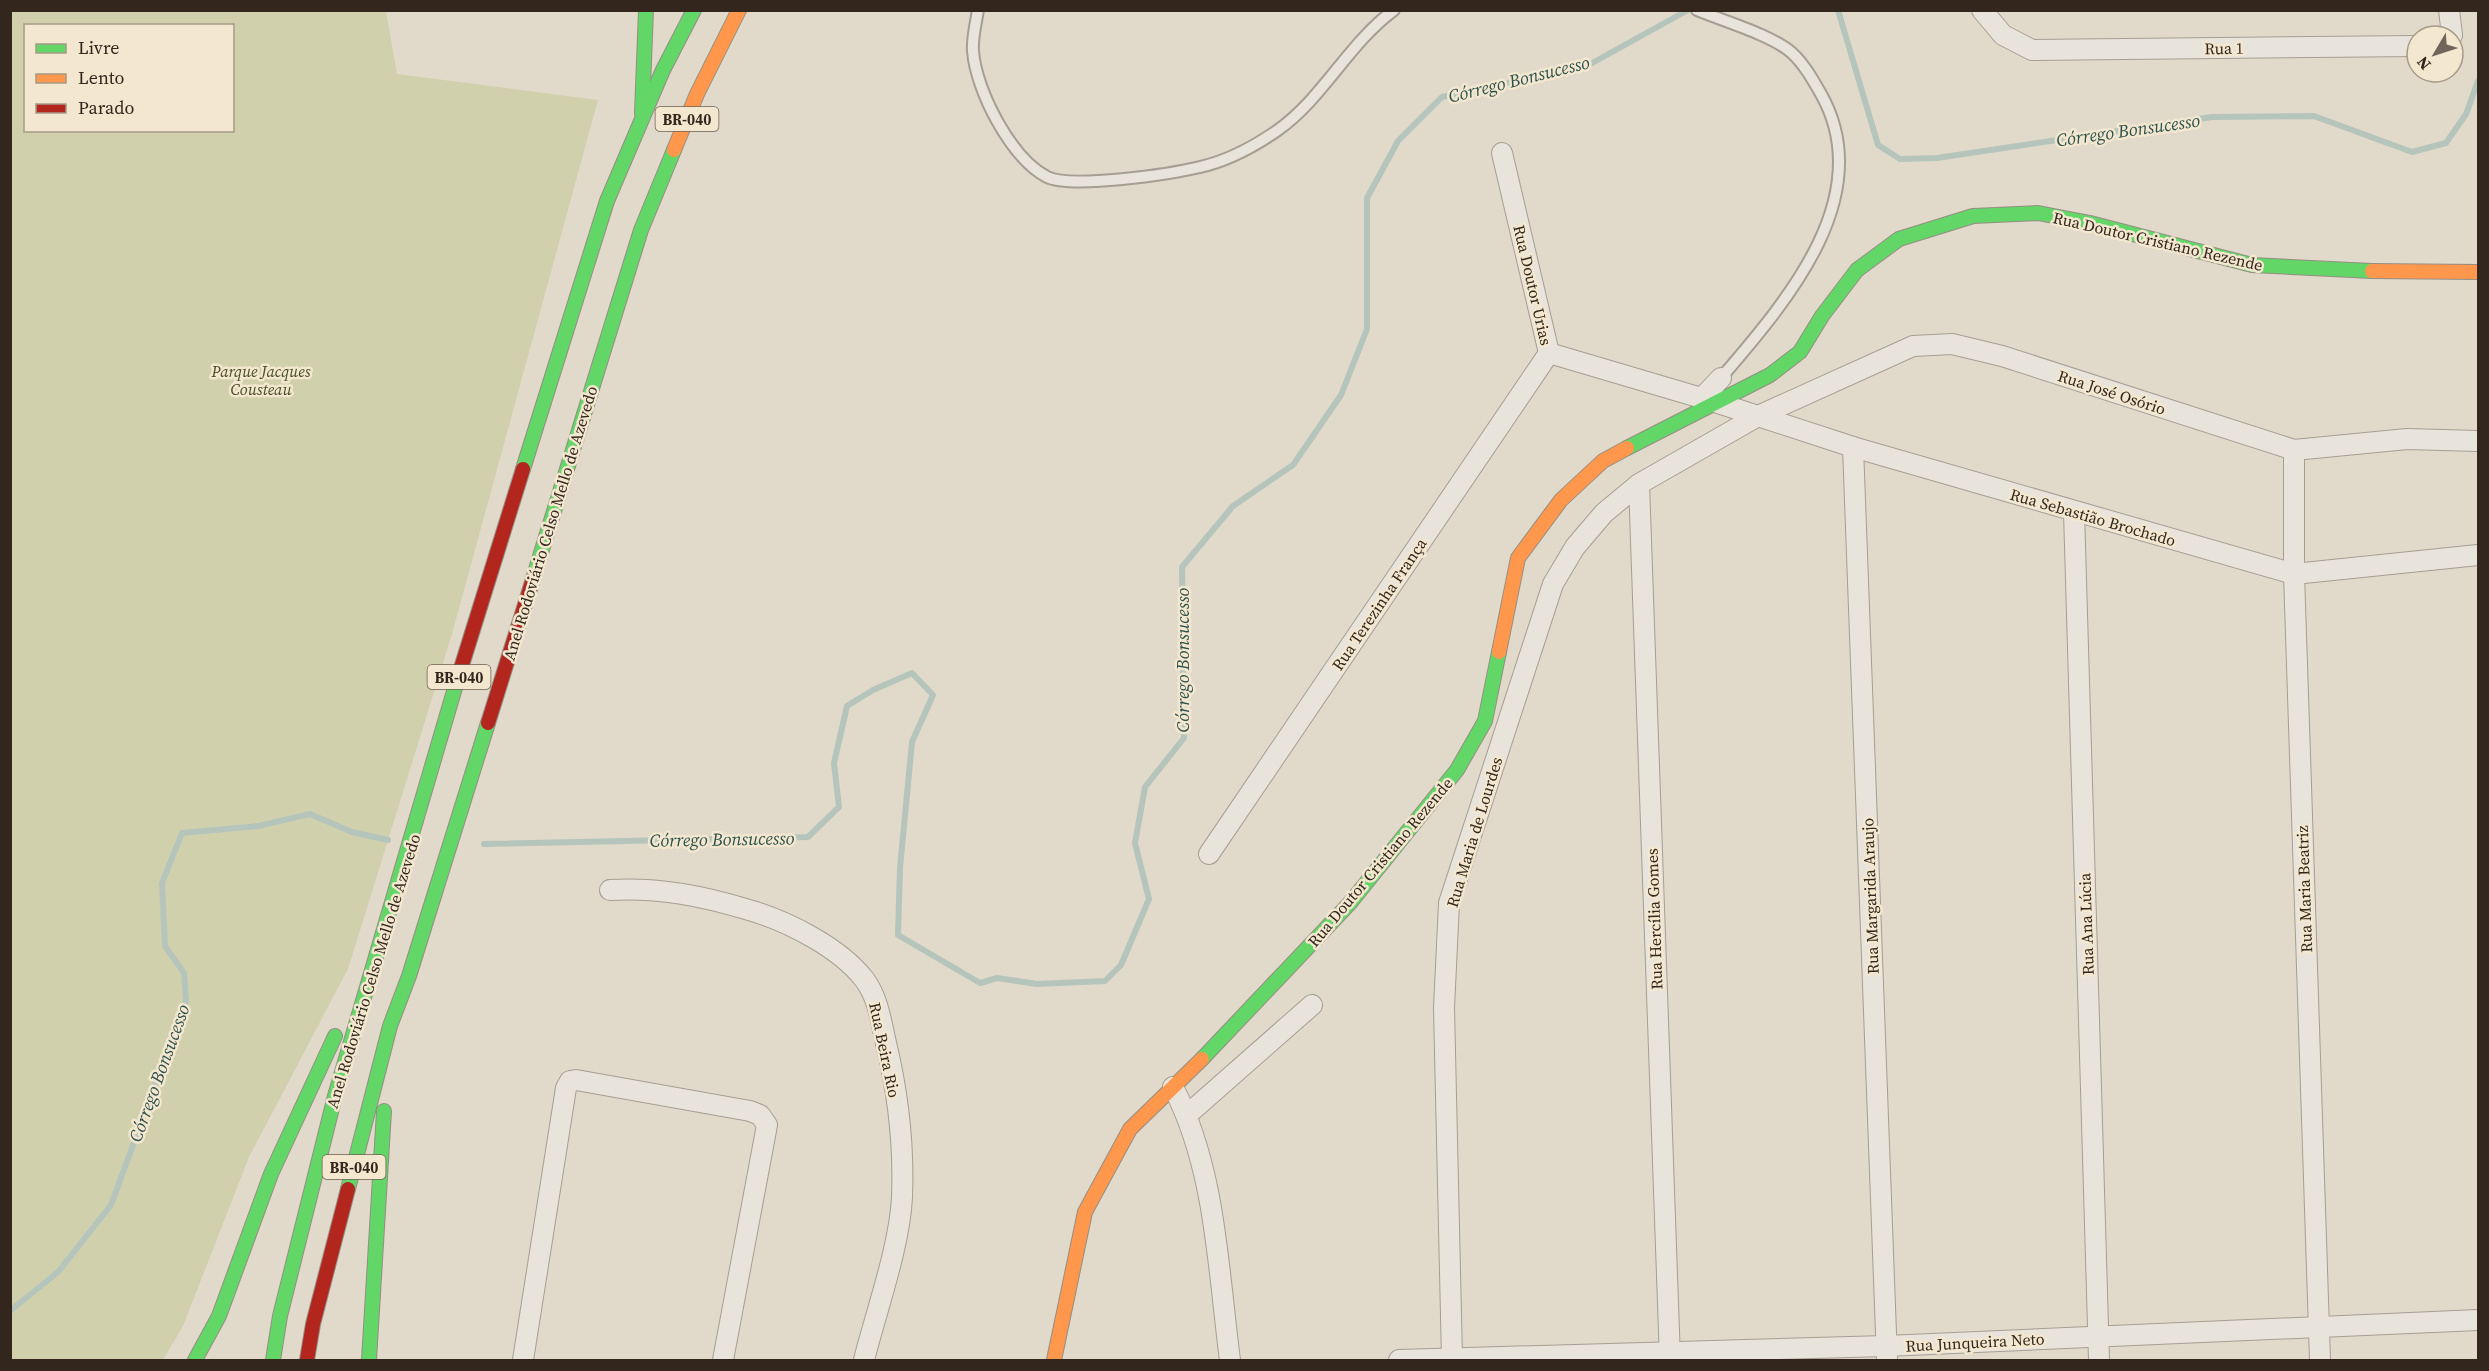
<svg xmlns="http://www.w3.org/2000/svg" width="2489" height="1371" font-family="'Source Serif 4',serif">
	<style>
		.green { fill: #d1d0ad; fill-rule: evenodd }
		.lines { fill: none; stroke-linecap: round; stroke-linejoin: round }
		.stream { stroke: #b6c5bb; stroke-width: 6 }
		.lane-casing { stroke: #a69e93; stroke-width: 14 }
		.street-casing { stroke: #a69e93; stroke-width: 22 }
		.fast-casing { stroke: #958e84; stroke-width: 16 }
		.slow-casing { stroke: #958e84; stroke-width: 16 }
		.jam-casing { stroke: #958e84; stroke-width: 16 }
		.lane { stroke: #e9e4db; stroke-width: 10 }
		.street { stroke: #e9e4db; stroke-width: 20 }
		.fast { stroke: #63d668; stroke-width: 14 }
		.slow { stroke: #ff974d; stroke-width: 14 }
		.jam { stroke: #b3261e; stroke-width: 14 }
		.labels { text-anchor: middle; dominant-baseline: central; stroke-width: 5; stroke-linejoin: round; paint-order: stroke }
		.shield { fill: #f3e7cf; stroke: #6d6152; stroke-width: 1.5 }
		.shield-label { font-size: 15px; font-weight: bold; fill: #33271d }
		.street-label { font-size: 16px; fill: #33271d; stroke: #f3e7cf }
		.park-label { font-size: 16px; font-style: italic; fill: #454e25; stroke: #f3e7cf }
		.water-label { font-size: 18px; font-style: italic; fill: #2d524e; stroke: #f3e7cf }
	</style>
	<rect width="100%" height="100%" fill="#e1d9ca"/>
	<path class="green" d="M10 11H386L397 74 598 100 452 634 348 969 249 1157 183 1326 163 1360H11ZM26 26H232V130H26Z"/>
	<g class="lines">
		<g class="stream">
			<polyline points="1838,10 1878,145 1900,159 1937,158 2212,117 2314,116 2412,152 2446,143 2466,114 2478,81"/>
			<polyline points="484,844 808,837 839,807 834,763 847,706 873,690 912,673 933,695 912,742 900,868 898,935 980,983 997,978 1037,984 1105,981 1121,965 1149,899 1135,843 1145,787 1184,738 1182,567 1233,506 1293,465 1341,395 1367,329 1367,198 1398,141 1442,97 1585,67 1688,10"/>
			<polyline points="10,1311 58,1272 111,1205 186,1001 184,973 165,946 162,883 182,833 258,826 310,814 352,832 388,840"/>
		</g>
		<defs>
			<g id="lane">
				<path d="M978 10C976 23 972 38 973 51 976 91 1011 158 1047 177 1072 189 1171 174 1200 167 1227 161 1255 146 1278 130 1324 97 1348 44 1394 10"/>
				<path d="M1697 10C1723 21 1772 35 1792 53 1804 64 1813 80 1821 94 1879 197 1785 303 1721 378"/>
			</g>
			<g id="street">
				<polyline points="1982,10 2003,35 2032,50 2417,46"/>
				<polyline points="2449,10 2452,35 2450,36"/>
				<polyline points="1502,153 1549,353"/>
				<polyline points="1549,353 1715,402 1853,447 2294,574 2478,555"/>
				<polyline points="1702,398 1721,378"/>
				<polyline points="1853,447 1887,1360"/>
				<polyline points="2294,450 2294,574 2320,1360"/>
				<polyline points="1639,484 1670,1360"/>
				<polyline points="2074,512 2099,1360"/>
				<polyline points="1209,854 1549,353"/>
				<path d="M610 890C658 887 703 896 749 910 787 921 839 947 864 979 878 997 881 1021 886 1043 898 1093 904 1146 902 1197 900 1245 876 1312 864 1360"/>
				<path d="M1173 1087C1216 1169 1218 1270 1230 1360"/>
				<polyline points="1187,1115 1312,1005"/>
				<polyline points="1452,1359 1444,1008 1449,903 1553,584 1575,547 1604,513 1639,484 1758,416 1913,346 1952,344 2002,356 2294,450 2407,439 2478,441"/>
				<polyline points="523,1360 566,1088 570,1081 576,1080 750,1111 760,1115 767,1125 723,1360"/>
				<polyline points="1399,1360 1886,1346 2478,1320"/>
			</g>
			<g id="fast">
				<polyline points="642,113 646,10"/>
				<polyline points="1627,448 1770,375 1800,352 1822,316 1857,270 1899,239 1973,216 2038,213 2090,223 2252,265 2372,271"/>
				<polyline points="523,469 607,201 663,70 694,10"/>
				<polyline points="533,579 641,230 674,150"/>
				<polyline points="1202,1059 1350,903 1457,770 1485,721 1499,652"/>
				<polyline points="348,1189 390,1026 409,976 488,723"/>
				<polyline points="195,1360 219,1316 271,1174 335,1036"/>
				<polyline points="273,1360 280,1316 335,1096 457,681"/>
				<polyline points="369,1360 384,1111"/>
			</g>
			<g id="slow">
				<polyline points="674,150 697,94 739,10"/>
				<polyline points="2372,271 2478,272"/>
				<polyline points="1499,652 1518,558 1561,500 1603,461 1627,448"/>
				<polyline points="1054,1360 1085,1212 1130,1129 1202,1059"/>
			</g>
			<g id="jam">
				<polyline points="457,681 523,469"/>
				<polyline points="488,723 533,579"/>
				<polyline points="307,1360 313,1324 348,1189"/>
			</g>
		</defs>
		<use href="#lane" class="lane-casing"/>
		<use href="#street" class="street-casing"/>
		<use href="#fast" class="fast-casing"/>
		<use href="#slow" class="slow-casing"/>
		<use href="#jam" class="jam-casing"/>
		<use href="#lane" class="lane"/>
		<use href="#street" class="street"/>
		<use href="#fast" class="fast"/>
		<use href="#slow" class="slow"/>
		<use href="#jam" class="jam"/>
	</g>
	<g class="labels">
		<g class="shield">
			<rect x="655.5" y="107" width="63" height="24" rx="4.5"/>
			<rect x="427.5" y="665" width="63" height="24" rx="4.5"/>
			<rect x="322.5" y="1155" width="63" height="24" rx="4.5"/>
		</g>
		<g class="shield-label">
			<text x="687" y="119">BR-040</text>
			<text x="459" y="677">BR-040</text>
			<text x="354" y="1167">BR-040</text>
		</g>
		<g class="street-label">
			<text transform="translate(2224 48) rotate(-1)">Rua 1</text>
			<text transform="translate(2158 241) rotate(13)">Rua Doutor Cristiano Rezende</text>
			<text transform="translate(1533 285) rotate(77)">Rua Doutor Urias</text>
			<text transform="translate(2112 392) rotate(18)">Rua José Osório</text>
			<text transform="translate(2093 517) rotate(16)">Rua Sebastião Brochado</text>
			<text transform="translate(550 523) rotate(-73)">Anel Rodoviário Celso Mello de Azevedo</text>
			<text transform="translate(1379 604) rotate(-56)">Rua Terezinha França</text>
			<text transform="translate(1474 832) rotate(-73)">Rua Maria de Lourdes</text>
			<text transform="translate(1380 862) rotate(-50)">Rua Doutor Cristiano Rezende</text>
			<text transform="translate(2304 889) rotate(-92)">Rua Maria Beatriz</text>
			<text transform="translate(1870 896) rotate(-92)">Rua Margarida Araujo</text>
			<text transform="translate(1654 919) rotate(-92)">Rua Hercília Gomes</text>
			<text transform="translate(2086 924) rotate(-92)">Rua Ana Lúcia</text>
			<text transform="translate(373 971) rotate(-73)">Anel Rodoviário Celso Mello de Azevedo</text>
			<text transform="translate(885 1050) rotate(78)">Rua Beira Rio</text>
			<text transform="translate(1975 1342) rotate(-3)">Rua Junqueira Neto</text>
		</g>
		<g class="park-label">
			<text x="261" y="371">Parque Jacques<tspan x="261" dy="18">Cousteau</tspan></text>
		</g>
		<g class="water-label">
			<text transform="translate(1519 79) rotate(-14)">Córrego Bonsucesso</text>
			<text transform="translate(2128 130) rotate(-8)">Córrego Bonsucesso</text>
			<text transform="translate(1182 660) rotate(-90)">Córrego Bonsucesso</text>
			<text transform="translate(722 839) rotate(-1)">Córrego Bonsucesso</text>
			<text transform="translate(159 1073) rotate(-70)">Córrego Bonsucesso</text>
		</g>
	</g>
	<rect width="2489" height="1371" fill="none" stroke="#33271d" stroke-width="24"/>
	<rect x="24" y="24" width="210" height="108" fill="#f3e7cf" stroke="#a69a88" stroke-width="1.5"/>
	<rect x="36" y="44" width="30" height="9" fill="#63d668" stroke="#a69a88" stroke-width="1.5"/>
	<text x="78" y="54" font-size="18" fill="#33271d">Livre</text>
	<rect x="36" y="74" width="30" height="9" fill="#ff974d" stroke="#a69a88" stroke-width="1.5"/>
	<text x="78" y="84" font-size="18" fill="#33271d">Lento</text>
	<rect x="36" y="104" width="30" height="9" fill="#b3261e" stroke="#a69a88" stroke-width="1.5"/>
	<text x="78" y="114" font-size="18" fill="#33271d">Parado</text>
	<g transform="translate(2435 54) rotate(231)"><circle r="28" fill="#f3e7cf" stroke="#a69a88" stroke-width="1.5"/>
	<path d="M0-4.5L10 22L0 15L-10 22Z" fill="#70655a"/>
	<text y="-9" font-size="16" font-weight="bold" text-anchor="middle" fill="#33271d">N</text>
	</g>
</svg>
